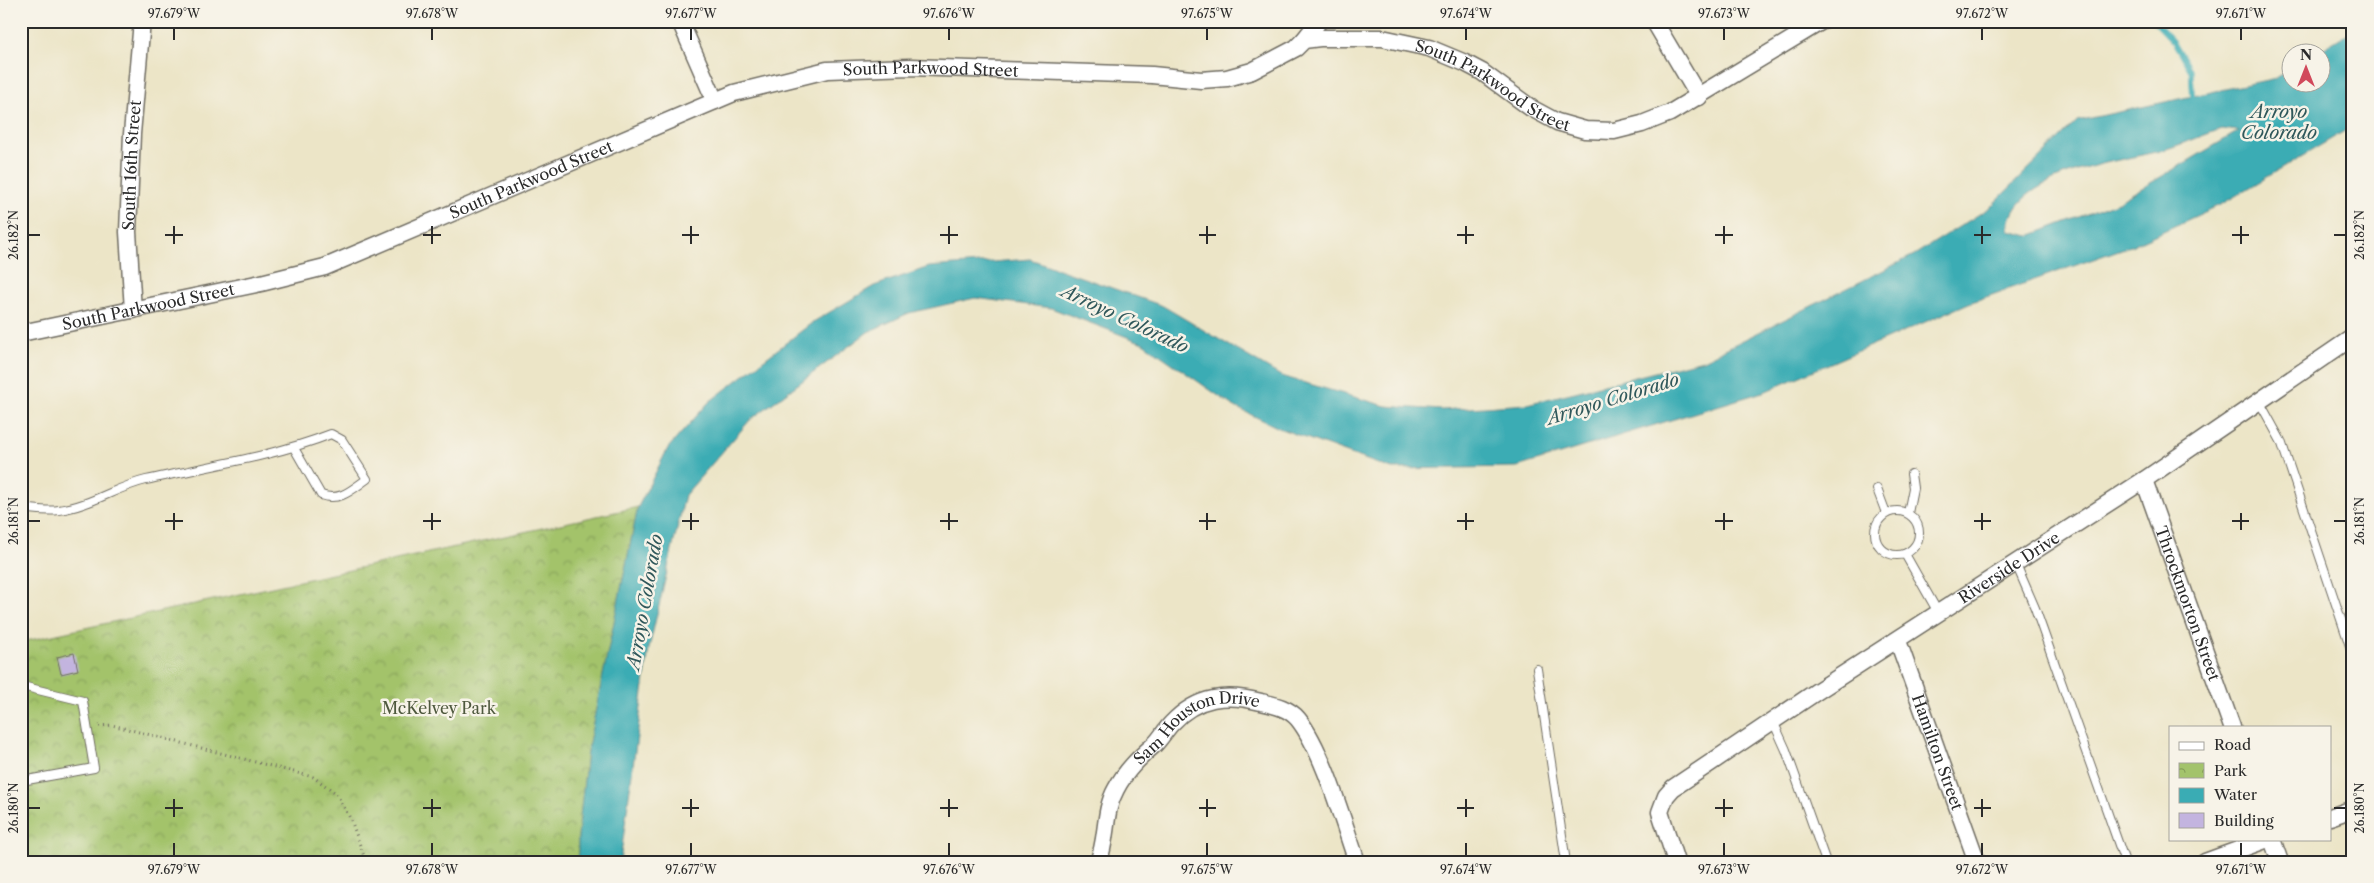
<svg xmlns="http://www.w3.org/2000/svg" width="2374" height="883" font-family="'Libre Caslon Text',serif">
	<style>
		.park { fill: url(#park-crowns); stroke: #67774b }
		.water { fill: #3aacb4; stroke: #326c70; fill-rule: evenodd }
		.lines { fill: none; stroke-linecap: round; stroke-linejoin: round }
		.stream { stroke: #3aacb4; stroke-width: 5 }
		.building { fill: #c3b4df }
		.service-casing { stroke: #6f6c62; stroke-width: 10 }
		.minor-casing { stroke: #6f6c62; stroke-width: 19 }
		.path { stroke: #6f6c62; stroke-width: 3; stroke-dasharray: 1 4; stroke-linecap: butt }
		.service { stroke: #fff; stroke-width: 8 }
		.minor { stroke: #fff; stroke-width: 16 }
		.ticks { fill: none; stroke: #2b2b2b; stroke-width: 2 }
		.labels { text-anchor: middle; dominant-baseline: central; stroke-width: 5; stroke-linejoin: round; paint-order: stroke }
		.street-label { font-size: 16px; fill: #2b2b2b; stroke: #f7f3e8 }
		.park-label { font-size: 16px; fill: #4f593e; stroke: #f7f3e8 }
		.water-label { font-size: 18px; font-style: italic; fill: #30585b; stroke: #f7f3e8 }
		.neatline { fill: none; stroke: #2b2b2b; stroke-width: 2 }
		.ticks-label { font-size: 12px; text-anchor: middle; fill: #2b2b2b }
	</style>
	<defs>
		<pattern id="park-crowns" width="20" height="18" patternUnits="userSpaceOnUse" patternTransform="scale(1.25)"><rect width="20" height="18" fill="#a3c36b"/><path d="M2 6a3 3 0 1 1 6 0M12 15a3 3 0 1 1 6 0" fill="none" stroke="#859f58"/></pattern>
	</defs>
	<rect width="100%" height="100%" fill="#f7f3e8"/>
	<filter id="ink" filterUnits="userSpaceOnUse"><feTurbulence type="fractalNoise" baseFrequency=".02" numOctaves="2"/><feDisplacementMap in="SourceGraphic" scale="10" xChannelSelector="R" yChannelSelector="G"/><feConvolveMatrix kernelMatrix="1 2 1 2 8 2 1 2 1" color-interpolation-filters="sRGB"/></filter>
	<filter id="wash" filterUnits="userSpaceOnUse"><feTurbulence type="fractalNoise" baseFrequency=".0096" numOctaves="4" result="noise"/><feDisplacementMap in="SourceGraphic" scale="20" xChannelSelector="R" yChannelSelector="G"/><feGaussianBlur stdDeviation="1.12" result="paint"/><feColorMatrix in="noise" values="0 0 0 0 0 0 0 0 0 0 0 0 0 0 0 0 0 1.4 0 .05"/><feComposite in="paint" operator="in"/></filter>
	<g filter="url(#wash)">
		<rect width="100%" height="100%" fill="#ece5c7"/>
		<polygon class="park" points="638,507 587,752 578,837 578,862 27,862 21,852 21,642"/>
		<path class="water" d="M2353 30V126L2222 204 2133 245 1969 303 1766 391 1517 467 1392 469 1281 429 1233 406 1143 343 1051 308 975 298 909 313 868 332 750 420 685 495 649 648 620 862H578V837L587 752 638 507 668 448 709 402 813 322 874 286 929 267 1030 259 1163 306 1281 376 1386 406 1441 410 1527 404 1703 360 1914 255 1989 208 2077 121 2276 78 2291 69 2292 82H2322V52H2317ZM2221 129 2239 131 2118 202 2029 236 2009 231C2008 175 2120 161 2160 151 2181 145 2201 136 2221 129Z"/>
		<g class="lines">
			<polyline class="stream" points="2154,21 2174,42 2191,71 2193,101"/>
		</g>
		<g id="blocks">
			<polygon class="building" points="74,653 78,670 61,674 57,657"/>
		</g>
	</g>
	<g filter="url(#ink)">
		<use href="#blocks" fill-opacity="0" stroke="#6f6c62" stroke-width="1"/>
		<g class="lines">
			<defs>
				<g id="service">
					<polyline points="2259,401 2281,441 2353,655"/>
					<polyline points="1877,489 1886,513"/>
					<path d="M21 508C34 509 46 512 59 510 90 506 116 487 146 480 208 466 272 457 331 434L342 440 367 479C351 490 340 502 321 495L294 448"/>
					<circle cx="1897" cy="533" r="22"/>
					<polyline points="1908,513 1913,488 1911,474"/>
					<polyline points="1905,554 1939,614"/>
					<polyline points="2016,564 2035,608 2125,862"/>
					<polyline points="1537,669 1566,862"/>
					<polyline points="21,688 26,687 83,701 94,768 27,780 21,768"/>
					<polyline points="1773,721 1786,750 1826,862"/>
				</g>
				<g id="minor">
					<polyline points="680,21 715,101"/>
					<polyline points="1654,21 1699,97"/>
					<polyline points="1304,40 1319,21"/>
					<path id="s1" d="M133 310 128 232 132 134 142 21"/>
					<path id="s2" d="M21 333 261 283 325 267 734 93 827 70 910 67 1152 75 1201 80 1227 78 1252 71 1296 48 1304 40 1320 38H1382L1429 48 1465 63 1482 72 1531 108 1557 122 1585 130 1614 131 1642 124 1670 113 1822 21"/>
					<path id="s3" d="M2144 480 2232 727"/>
					<path id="s4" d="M1898 641 1977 862"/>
					<polyline points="2330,817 2353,809"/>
					<polyline points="2272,839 2280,862"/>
					<path id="s5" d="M1098 862C1108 839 1103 812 1116 789 1126 770 1139 758 1155 744 1161 738 1166 729 1172 723 1197 696 1227 693 1261 702 1274 705 1289 708 1298 719 1323 750 1343 822 1357 862"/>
					<path id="s6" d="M1676 862 1660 812 1666 796 1673 788 1816 692 2144 480 2353 337"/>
					<polyline points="2205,862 2268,839"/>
				</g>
			</defs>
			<use href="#service" class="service-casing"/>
			<use href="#minor" class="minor-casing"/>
			<polyline class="path" points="99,726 112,725 313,777 336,793 351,820 366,862"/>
			<use href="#service" class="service"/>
			<use href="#minor" class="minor"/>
		</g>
	</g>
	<path class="ticks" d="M174 28V40M432 28V40M691 28V40M949 28V40M1207 28V40M1466 28V40M1724 28V40M1982 28V40M2241 28V40M174 226V244M432 226V244M691 226V244M949 226V244M1207 226V244M1466 226V244M1724 226V244M1982 226V244M2241 226V244M28 235H40M165 235H183M423 235H441M682 235H699M940 235H958M1199 235H1216M1457 235H1474M1715 235H1733M1974 235H1991M2232 235H2249M2334 235H2346M174 513V530M432 513V530M691 513V530M949 513V530M1207 513V530M1466 513V530M1724 513V530M1982 513V530M2241 513V530M28 521H40M165 521H183M423 521H441M682 521H699M940 521H958M1199 521H1216M1457 521H1474M1715 521H1733M1974 521H1991M2232 521H2249M2334 521H2346M174 799V817M432 799V817M691 799V817M949 799V817M1207 799V817M1466 799V817M1724 799V817M1982 799V817M28 808H40M165 808H183M423 808H441M682 808H699M940 808H958M1199 808H1216M1457 808H1474M1715 808H1733M1974 808H1991M2334 808H2346M174 843V856M432 843V856M691 843V856M949 843V856M1207 843V856M1466 843V856M1724 843V856M1982 843V856M2241 843V856"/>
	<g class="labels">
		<g class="street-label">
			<text stroke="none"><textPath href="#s2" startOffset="955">South Parkwood Street</textPath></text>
			<text stroke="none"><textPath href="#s2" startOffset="1539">South Parkwood Street</textPath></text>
			<text stroke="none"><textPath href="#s1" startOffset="145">South 16th Street</textPath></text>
			<text stroke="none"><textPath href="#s2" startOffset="535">South Parkwood Street</textPath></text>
			<text stroke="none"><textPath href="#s2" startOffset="130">South Parkwood Street</textPath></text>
			<text stroke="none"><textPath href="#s6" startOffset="482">Riverside Drive</textPath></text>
			<text stroke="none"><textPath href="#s3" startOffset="131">Throckmorton Street</textPath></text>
			<text stroke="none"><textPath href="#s5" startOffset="184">Sam Houston Drive</textPath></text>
			<text stroke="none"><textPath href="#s4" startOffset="118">Hamilton Street</textPath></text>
		</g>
		<g class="park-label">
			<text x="439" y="708">McKelvey Park</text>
		</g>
		<g class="water-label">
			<text x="2279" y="112">Arroyo<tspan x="2279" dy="21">Colorado</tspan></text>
			<text transform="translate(1125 319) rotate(25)">Arroyo Colorado</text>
			<text transform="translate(1613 399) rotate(-17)">Arroyo Colorado</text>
			<text transform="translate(645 602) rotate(-80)">Arroyo Colorado</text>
		</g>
	</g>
	<rect width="2374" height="883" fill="none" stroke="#f7f3e8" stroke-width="55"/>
	<rect x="2169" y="726" width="162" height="115" fill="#f7f3e8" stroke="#a5a39c"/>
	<rect x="2179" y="742" width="25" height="8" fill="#ffffff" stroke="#a5a39c"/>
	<text x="2214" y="750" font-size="15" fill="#2b2b2b">Road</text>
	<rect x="2179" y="763" width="25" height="15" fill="url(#park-crowns)" stroke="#a5a39c"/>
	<text x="2214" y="776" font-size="15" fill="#2b2b2b">Park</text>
	<rect x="2179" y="788" width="25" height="15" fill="#3aacb4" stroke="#a5a39c"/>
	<text x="2214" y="800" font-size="15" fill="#2b2b2b">Water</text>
	<rect x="2179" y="813" width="25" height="15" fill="#c3b4df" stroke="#a5a39c"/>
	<text x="2214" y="826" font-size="15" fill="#2b2b2b">Building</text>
	<g transform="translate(2306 68)"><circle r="24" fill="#f7f3e8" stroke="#a5a39c"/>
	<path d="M0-4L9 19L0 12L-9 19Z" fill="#d1495b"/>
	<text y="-8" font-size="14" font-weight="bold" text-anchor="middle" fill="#2b2b2b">N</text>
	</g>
	<rect x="28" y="28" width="2318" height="828" class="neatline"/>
	<g class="ticks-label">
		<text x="174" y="18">97.679°W</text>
		<text x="432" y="18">97.678°W</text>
		<text x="691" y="18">97.677°W</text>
		<text x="949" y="18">97.676°W</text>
		<text x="1207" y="18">97.675°W</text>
		<text x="1466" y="18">97.674°W</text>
		<text x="1724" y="18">97.673°W</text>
		<text x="1982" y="18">97.672°W</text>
		<text x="2241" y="18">97.671°W</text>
		<text transform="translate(14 235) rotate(-90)" y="4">26.182°N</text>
		<text transform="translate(2360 235) rotate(-90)" y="4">26.182°N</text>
		<text transform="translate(14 521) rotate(-90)" y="4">26.181°N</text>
		<text transform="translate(2360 521) rotate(-90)" y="4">26.181°N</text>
		<text transform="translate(14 808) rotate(-90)" y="4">26.180°N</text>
		<text transform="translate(2360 808) rotate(-90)" y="4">26.180°N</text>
		<text x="174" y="874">97.679°W</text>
		<text x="432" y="874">97.678°W</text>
		<text x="691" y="874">97.677°W</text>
		<text x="949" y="874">97.676°W</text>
		<text x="1207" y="874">97.675°W</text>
		<text x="1466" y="874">97.674°W</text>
		<text x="1724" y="874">97.673°W</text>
		<text x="1982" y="874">97.672°W</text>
		<text x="2241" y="874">97.671°W</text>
	</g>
</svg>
